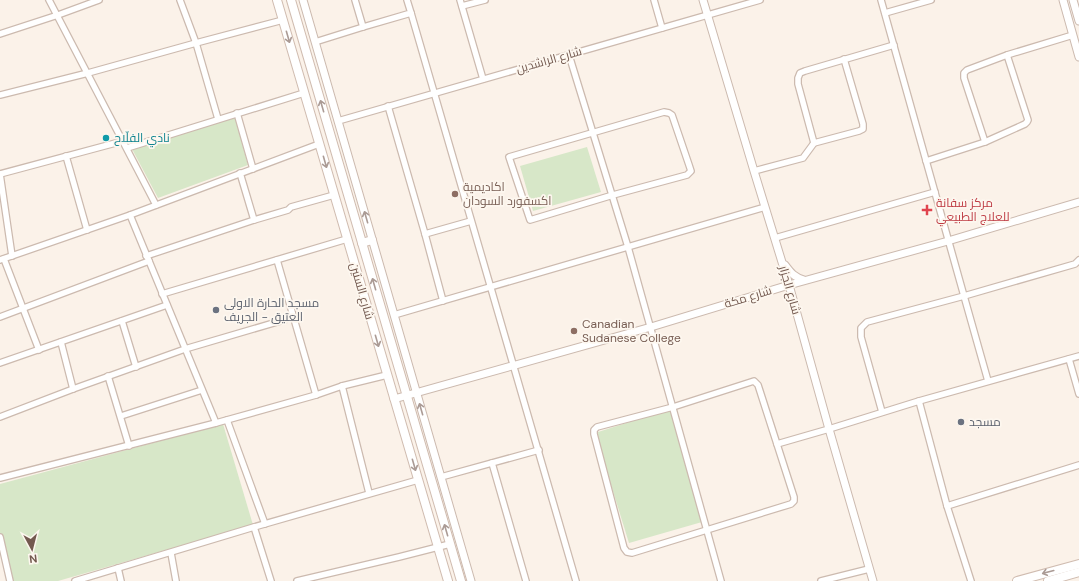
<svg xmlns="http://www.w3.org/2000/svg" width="1079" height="581" font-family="'DM Sans',Cairo,sans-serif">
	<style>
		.green { fill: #d7e7c8 }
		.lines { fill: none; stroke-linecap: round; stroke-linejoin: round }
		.minor-casing { stroke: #ccbaaf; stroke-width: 8 }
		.tertiary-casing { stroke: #ccbaaf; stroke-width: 9 }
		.secondary-casing { stroke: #d0bcb0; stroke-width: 10 }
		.minor { stroke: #fff; stroke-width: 5.5 }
		.tertiary { stroke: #fff; stroke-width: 7 }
		.secondary { stroke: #fff; stroke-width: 8 }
		.oneway { stroke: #ab9b95 }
		.culture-dot { fill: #0f9aa8; stroke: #fdf7ef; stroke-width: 1.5 }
		.education-dot { fill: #8d6e63; stroke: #fdf7ef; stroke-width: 1.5 }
		.health-dot { fill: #e0444e; stroke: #fdf7ef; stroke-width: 1.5 }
		.worship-dot { fill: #6b7280; stroke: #fdf7ef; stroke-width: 1.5 }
		.labels { text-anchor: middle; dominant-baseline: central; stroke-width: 3.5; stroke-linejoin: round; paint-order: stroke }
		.street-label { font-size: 12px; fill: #73594f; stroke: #fdf7ef }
		.culture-label { font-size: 12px; fill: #0d838f; stroke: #fdf7ef; text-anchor: start }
		.education-label { font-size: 12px; fill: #785e54; stroke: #fdf7ef; text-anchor: start }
		.health-label { font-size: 12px; fill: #be3a42; stroke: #fdf7ef; text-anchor: start }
		.worship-label { font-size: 12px; fill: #5b616d; stroke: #fdf7ef; text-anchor: start }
	</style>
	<rect width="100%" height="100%" fill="#fbf2e9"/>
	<g class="green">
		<polygon points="235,118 248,165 158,198 131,147"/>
		<polygon points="587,147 601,192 533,211 520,166"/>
		<polygon points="670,409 702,522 629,543 595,433"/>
		<polygon points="223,424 253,525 58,581 9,581 0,539 0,484"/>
	</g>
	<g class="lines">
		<defs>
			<g id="minor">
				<polyline points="49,0 156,205"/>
				<polyline points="180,0 196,43 218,119"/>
				<polyline points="355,0 363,27"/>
				<polyline points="460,0 483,79"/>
				<polyline points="654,0 662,28"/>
				<polyline points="881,0 964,296 988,381"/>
				<polyline points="462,6 485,0"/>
				<polyline points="411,13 576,581"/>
				<polyline points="885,13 931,0"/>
				<polyline points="0,34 58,15 99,0"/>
				<polyline points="315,42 363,27 411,13 407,0"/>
				<polyline points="569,55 628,247 721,581"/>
				<polyline points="0,95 88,73 196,43 283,20"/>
				<polyline points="388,106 425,234 443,301"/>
				<polygon points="664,112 669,113 672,115 689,165 691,171 687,175 613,195 530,220 509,157"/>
				<polyline points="237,113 253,169"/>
				<polyline points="338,121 760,0"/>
				<polyline points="985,142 964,78 964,73 967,70 1007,55 1073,35"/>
				<polyline points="814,143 798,84 798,78 800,73 805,71 894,45"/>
				<polyline points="127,148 304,93"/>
				<polyline points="66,156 87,230"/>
				<polyline points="926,161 985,142 1025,124 1027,122 1028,120 1007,55"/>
				<polyline points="754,171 803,158 814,143 859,131 863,129 863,124 844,59"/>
				<polyline points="240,173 254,220"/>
				<polyline points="0,174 123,141"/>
				<polyline points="0,174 12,256"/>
				<polyline points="130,215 216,423"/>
				<polyline points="425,234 471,221"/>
				<polyline points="775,238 935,192"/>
				<polyline points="146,256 254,220 288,210 291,207 334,195"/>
				<polyline points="4,259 39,350"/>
				<polyline points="0,260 130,215 319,144"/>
				<polyline points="277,260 316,395"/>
				<polyline points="162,294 347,239"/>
				<polyline points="394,315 765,207"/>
				<polyline points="0,317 149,261"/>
				<polyline points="122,321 136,367"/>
				<polyline points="61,342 73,389"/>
				<polyline points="1069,359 1079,394"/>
				<polyline points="0,363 167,305"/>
				<polyline points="108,376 129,446"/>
				<polygon points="754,381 758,385 794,497 794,501 791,504 632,553 627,552 624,548 594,434 594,430 597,427 673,407"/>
				<polyline points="342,386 369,493"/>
				<polyline points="919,401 947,506 971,581"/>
				<polyline points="882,412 861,337 861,328 867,322 964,296 1075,264 1079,260"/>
				<polyline points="121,416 202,390"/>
				<polyline points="0,417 73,389 185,349 294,317"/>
				<polyline points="227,420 265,524"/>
				<polyline points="777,444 829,429 919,401 1079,356"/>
				<polyline points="492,463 526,581"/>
				<polyline points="441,477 539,450"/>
				<polyline points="0,478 216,423 316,395 342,386 387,375"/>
				<polyline points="947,506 1079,465"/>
				<polyline points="254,527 271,581"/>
				<polyline points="0,537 10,581"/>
				<polyline points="171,553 176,581"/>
				<polyline points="118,568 121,581"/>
				<polyline points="75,581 254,527 418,480"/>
				<polyline points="297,581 399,557 450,544"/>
				<polyline points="821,581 869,569"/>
			</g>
			<g id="tertiary">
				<polyline points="303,0 471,581"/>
				<polyline points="703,0 754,171 789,285 829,429 873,581"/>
				<polyline points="1063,0 1079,57"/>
				<polyline points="1073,0 1079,21"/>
				<path d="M785 265C791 273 794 277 804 280"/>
				<polyline points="394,399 651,327 789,285 948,241 1079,202"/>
			</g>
			<g id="secondary">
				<polyline points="277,0 448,581"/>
				<polyline points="291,0 461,581"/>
				<polyline points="362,243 372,240"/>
				<polyline points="1017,581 1079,564"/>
				<polyline points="1048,581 1079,572"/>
			</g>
		</defs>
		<use href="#minor" class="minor-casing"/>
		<use href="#tertiary" class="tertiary-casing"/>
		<use href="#secondary" class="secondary-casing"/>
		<use href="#minor" class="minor"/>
		<use href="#tertiary" class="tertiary"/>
		<use href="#secondary" class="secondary"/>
	</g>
	<defs><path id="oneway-shaft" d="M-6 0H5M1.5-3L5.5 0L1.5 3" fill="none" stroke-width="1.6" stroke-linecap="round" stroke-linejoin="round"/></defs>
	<g class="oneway">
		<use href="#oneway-shaft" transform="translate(288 37) rotate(74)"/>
		<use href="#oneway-shaft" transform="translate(322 106) rotate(-106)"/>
		<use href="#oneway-shaft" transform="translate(325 162) rotate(74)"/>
		<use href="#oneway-shaft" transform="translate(366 217) rotate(-106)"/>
		<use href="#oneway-shaft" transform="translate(374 284) rotate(-106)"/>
		<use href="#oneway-shaft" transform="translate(377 341) rotate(74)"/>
		<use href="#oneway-shaft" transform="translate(421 409) rotate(-106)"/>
		<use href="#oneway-shaft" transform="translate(414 465) rotate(74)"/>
		<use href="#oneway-shaft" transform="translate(446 530) rotate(-106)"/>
		<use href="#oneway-shaft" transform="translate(1048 572) rotate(165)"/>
	</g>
	<circle class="culture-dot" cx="106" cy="138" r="4"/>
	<g class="education-dot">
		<circle cx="455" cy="194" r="4"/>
		<circle cx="574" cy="331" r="4"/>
	</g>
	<path class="health-dot" d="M925 204h4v4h4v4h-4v4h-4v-4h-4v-4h4z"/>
	<g class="worship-dot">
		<circle cx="216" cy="310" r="4"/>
		<circle cx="961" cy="422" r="4"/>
	</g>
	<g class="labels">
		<g class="street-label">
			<text transform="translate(549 60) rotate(-16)">شارع الراشدين</text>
			<text transform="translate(790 290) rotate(74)">شارع الجزار</text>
			<text transform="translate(362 291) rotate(74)">شارع الستين</text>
			<text transform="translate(748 297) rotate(-17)">شارع مكة</text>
		</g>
		<g class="culture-label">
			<text x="114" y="138">نادي الفلّاح</text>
		</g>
		<g class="education-label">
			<text x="463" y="187">اكاديمية<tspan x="463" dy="14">اكسفورد السودان</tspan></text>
			<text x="582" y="324">Canadian<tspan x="582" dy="14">Sudanese College</tspan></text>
		</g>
		<g class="health-label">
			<text x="936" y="203">مركز سفانة<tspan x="936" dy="14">للعلاج الطبيعي</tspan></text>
		</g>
		<g class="worship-label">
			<text x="224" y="303">مسجد الحارة الاولى<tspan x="224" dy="14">العتيق - الجريف</tspan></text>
			<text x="969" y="422">مسجد</text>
		</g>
	</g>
	<g transform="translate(32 549) rotate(173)" stroke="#fdf7ef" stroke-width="3" paint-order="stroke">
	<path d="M0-3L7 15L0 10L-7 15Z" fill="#73594f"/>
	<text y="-6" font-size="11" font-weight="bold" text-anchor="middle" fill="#73594f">N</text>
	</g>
</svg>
